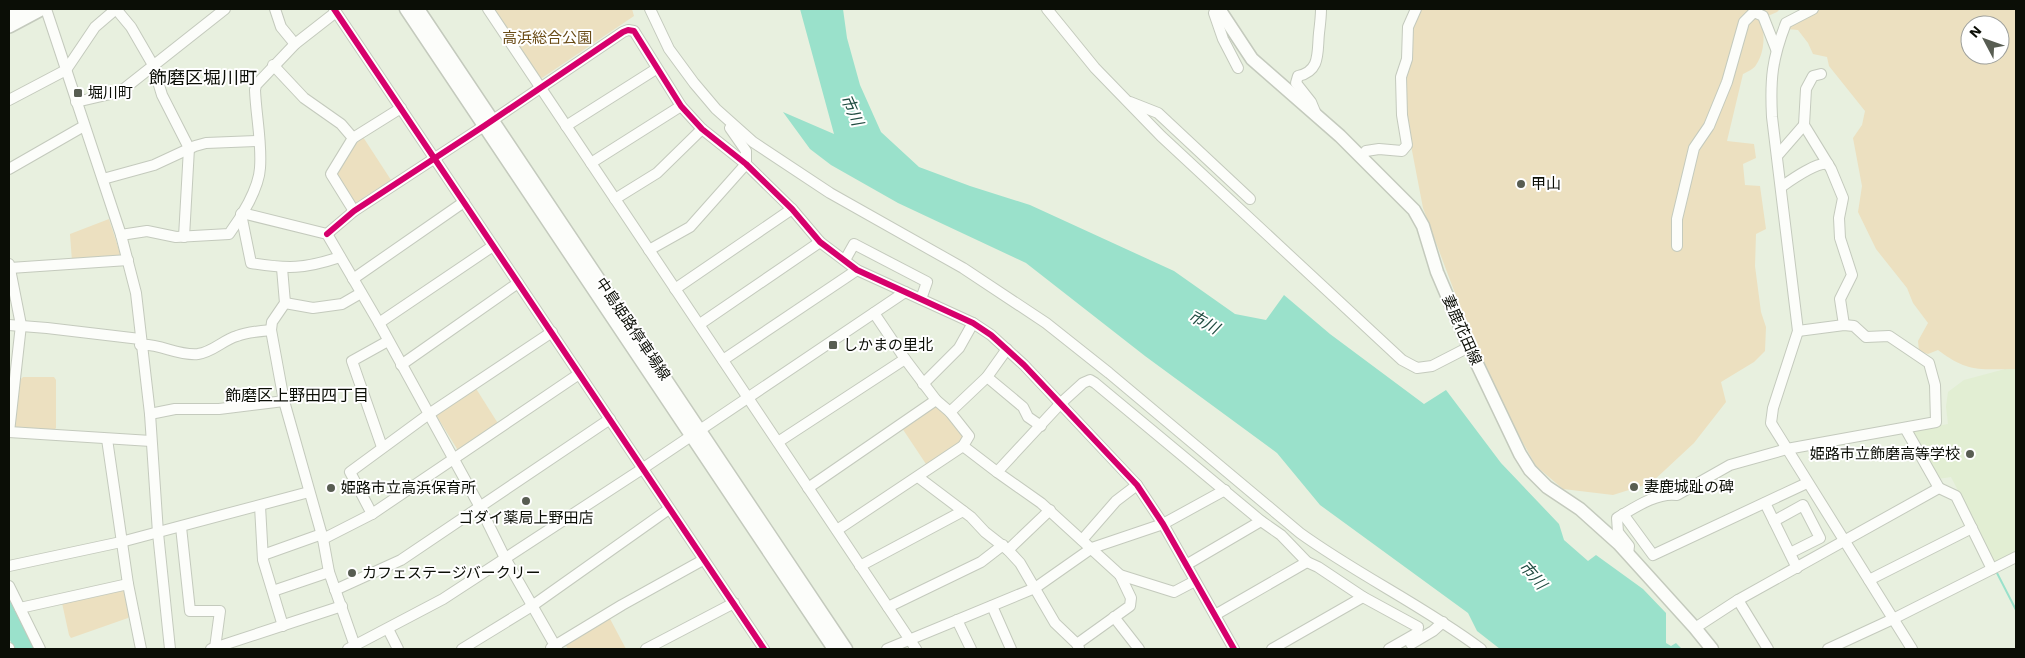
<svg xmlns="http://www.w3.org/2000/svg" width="2025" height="658" font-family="'Work Sans','Noto Sans JP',sans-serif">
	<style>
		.built { fill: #e2eed3 }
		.green { fill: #ece0c0; fill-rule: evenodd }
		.water { fill: #9ae1cb }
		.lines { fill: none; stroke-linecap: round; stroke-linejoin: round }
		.stream { stroke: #9ae1cb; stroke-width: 2 }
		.minor-casing { stroke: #c4cabd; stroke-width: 12 }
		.major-casing { stroke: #c4cabd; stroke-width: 15 }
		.highway-casing { stroke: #c4cabd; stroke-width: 18 }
		.minor { stroke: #fcfdfa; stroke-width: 10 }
		.major { stroke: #fcfdfa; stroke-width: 12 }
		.highway { stroke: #fcfdfa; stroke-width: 15 }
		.cycleway-casing { stroke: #fff; stroke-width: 9 }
		.cycleway { stroke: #d6006c; stroke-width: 6 }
		.poi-dot { fill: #585d52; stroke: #fff; stroke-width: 2 }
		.labels { text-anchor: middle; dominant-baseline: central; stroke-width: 4; stroke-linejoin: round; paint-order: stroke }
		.park-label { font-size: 15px; fill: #6a4c17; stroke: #fff }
		.poi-label { font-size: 15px; fill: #0b0e06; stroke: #fff; text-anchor: start }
		.street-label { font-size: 15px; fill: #0b0e06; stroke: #fff }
		.water-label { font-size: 16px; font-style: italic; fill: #204c41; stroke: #fff }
		.neighbourhood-label { font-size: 16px; fill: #0b0e06; stroke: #fff }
		.quarter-label { font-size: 18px; fill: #0b0e06; stroke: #fff }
	</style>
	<rect width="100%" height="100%" fill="#e8f0df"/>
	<polygon class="built" points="2016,360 2016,551 1995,562 1951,477 1938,479 1909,431 1948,424 1946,407 1948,392 1964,380 2005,369"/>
	<g class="green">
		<polygon points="492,9 632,9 634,16 542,78 537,77"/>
		<path d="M1417 9H1780L1777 12 1761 19C1765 33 1765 52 1756 65 1754 69 1747 72 1743 74L1727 141 1754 144 1756 158 1743 164 1745 185 1760 186 1766 229 1756 234 1755 266 1761 312 1766 327 1765 351 1754 362 1721 382 1726 402 1694 443 1651 483 1613 495 1563 489 1536 466 1499 400 1462 312 1423 208 1404 109 1409 40Z"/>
		<path d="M1821 9H2016V369C1980 369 1968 373 1938 350L1928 354 1919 351 1918 341 1928 323 1913 303 1907 288 1876 249 1858 212 1862 186 1853 138 1862 125 1865 111 1829 66 1827 57 1813 54 1808 43 1798 30 1787 29C1794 20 1811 17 1821 9ZM1970 25H2000V55H1970Z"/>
		<polygon points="363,137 391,180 355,203 337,175 352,145"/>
		<polygon points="109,219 121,256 72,261 70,234"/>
		<polygon points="23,377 54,377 56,380 56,428 54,430 17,429 14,427 20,380"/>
		<polygon points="475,387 499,425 459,452 436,415"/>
		<polygon points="935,405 939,406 965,434 961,444 928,467 902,428"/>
		<polygon points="122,589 126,592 131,615 128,618 71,638 69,635 62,603"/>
		<polygon points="609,617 626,649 568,649 564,643"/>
	</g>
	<g class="water">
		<polygon points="800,9 843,9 847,38 860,85 881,132 919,167 970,186 1030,205 1174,271 1235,314 1266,320 1284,295 1330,334 1424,404 1446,390 1501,463 1559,524 1564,540 1588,561 1596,555 1643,589 1666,613 1666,643 1671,646 1676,643 1682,649 1500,649 1477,631 1468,613 1320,505 1277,453 1145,356 1026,263 898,203 831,165 810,149 783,112 834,134"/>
		<polygon points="9,596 34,649 14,649 9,638"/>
	</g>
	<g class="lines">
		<polyline class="stream" points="1997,573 2016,610"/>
		<defs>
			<g id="minor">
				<polyline points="46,9 121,235 136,293 150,414 158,533 170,649"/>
				<polyline points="116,9 131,27 153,65 162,95 189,148 184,237"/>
				<polyline points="275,9 281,27 295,44"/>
				<polyline points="334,9 764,649"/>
				<polyline points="488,9 916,649"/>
				<path d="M650 9 669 49 694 83 716 109 753 142 830 193 963 268 1046 323 1109 373 1300 533C1358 575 1424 606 1481 649"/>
				<polyline points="1047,9 1095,68 1161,136 1402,360 1417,368 1432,366 1469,347"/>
				<polyline points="1216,9 1214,13 1223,39 1238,68"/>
				<path d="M1813 9 1786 23C1772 59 1770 79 1772 117L1798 331 1773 408 1771 423 1912 649"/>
				<polyline points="273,65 304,98 341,124 353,138"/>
				<polyline points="1821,74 1813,76 1806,89 1804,125 1831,169 1843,198 1839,218 1840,238 1852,275 1840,299 1844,325"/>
				<polyline points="9,100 66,70 95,27 116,9"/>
				<polyline points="76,102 115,93 125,88 225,9"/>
				<polyline points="1130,102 1158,113 1250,199"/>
				<path d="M1316 114 1311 102 1296 83 1298 76C1321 71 1317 52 1319 33 1320 25 1321 17 1321 9"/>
				<polyline points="566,126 656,69"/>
				<polyline points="1777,156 1804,125"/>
				<polyline points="1361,157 1366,151 1379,149 1402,151 1407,145 1402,115 1401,77 1407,59 1408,27 1416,9"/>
				<polyline points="591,163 681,106"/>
				<polyline points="9,169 84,126"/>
				<polyline points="103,179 154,165 195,146 206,143 259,141"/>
				<path d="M1781 187C1791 180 1816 162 1828 164"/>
				<polyline points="615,199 657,173 702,129"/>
				<polyline points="354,211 331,174 353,138 401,108"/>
				<polyline points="242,213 327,234 379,323 480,507 505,558 557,649"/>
				<path d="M241 214 251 263C288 269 304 269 340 257"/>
				<polyline points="327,234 354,211 484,126 623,32 628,30 634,31 681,106 702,129 746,164 792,209 820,242 857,270 973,323 991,335 1024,365 1137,485 1163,524 1234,649"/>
				<path d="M121 235 147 231 176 237 229 234C241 218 259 188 260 168 262 142 256 116 255 90L256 85 295 44 336 12"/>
				<polyline points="1677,246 1677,219 1694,148 1709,126 1727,82 1744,22 1754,12 1763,16 1776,49"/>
				<polyline points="649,250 690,227 746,164 746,151 730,128"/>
				<polyline points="845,260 854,244 927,282 921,299"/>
				<polyline points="9,264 21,325 9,432"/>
				<polyline points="10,268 128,260"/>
				<polyline points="282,268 285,303 272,322 271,330 284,401 323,539 329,572 356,649"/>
				<polyline points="353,279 464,202"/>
				<polyline points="675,289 792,209"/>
				<polyline points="285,303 313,308 342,304 361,293"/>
				<polyline points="379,323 493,246"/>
				<polyline points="700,324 820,242"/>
				<polyline points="9,325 47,328 140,339"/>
				<path d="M140 345C160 343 177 356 198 354 213 352 223 340 237 336 247 332 260 331 271 330"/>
				<polyline points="723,360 857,270"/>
				<polyline points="401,365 518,283"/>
				<polyline points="987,377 1023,407 1028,417 1041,426"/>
				<polyline points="923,384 959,348 973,323"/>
				<polyline points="950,412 987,377 1007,349"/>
				<polyline points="150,414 175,409 219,409 284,401"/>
				<polyline points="1905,428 1939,488"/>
				<polyline points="9,432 151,441"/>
				<polyline points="107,439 128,584 141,649"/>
				<polyline points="778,442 905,359"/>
				<polyline points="963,446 997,472"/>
				<polyline points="382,447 352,361 388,341"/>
				<polyline points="918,477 971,517 985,532 1008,550 1020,563 1055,623 1077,644"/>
				<polyline points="808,488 936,400"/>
				<polyline points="1765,503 1797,568"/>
				<polyline points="260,506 263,560 283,626"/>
				<polyline points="372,514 350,472 429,414 552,332"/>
				<polyline points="1623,514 1653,555 1807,483"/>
				<polyline points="1774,521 1803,505 1820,538 1790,553"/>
				<polyline points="181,527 190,611 220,611 215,648"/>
				<polyline points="837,530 963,446 969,436 950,412 936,400 905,359 874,313"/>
				<polyline points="323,539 372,514 579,374"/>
				<polyline points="1082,540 1116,501 1137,485"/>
				<polyline points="1008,550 1050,510"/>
				<path d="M1628 554 1629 546 1618 532 1617 518C1634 508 1657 492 1677 495L1730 465 1787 449 1936 422 1935 385 1929 363 1889 336 1866 337 1854 326 1844 325 1798 331"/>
				<polyline points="263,555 322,534"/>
				<polyline points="1186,565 1261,521"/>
				<polyline points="9,566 121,542 309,492"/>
				<polyline points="860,566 963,511"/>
				<polyline points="1869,580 1972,528"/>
				<polyline points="1195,581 1174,592 1120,575 1041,503 997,472 1061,403 1083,383 1090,380 1095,383 1261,521 1281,535 1307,562 1318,567 1363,597 1418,627 1417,633 1389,649"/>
				<polyline points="9,586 40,649"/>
				<polyline points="335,590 401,560 610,419"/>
				<polyline points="273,591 329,572"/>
				<polyline points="1738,600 1768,649"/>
				<polyline points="992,606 1011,649"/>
				<polyline points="888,607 981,562 1003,545"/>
				<polyline points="20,608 128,584"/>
				<polyline points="1215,615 1307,562"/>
				<polyline points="1114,617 1139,649"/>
				<polyline points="957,620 971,649"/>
				<polyline points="1695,628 1738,600 1939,488 1956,496 1992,569"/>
				<polyline points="388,629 398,649"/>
				<polyline points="1411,644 1433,631 1443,622"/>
				<polyline points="9,648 9,649"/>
				<polyline points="551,648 622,605 703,560"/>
				<polyline points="1079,648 1077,644 1130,606 1131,598 1120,575"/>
				<polyline points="211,649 342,606"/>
				<polyline points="348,649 443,599 642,469 905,292"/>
				<polyline points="462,649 532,606 669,509"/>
				<polyline points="646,649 734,603"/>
				<polyline points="887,649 1035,588 1092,548 1163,524 1225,490"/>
				<polyline points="1272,649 1363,597"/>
				<polyline points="1828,649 1893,619 2016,557"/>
			</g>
			<g id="major">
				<polyline points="406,9 834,649"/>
				<polyline points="418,9 846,649"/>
				<polyline points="1219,9 1252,59 1340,136 1414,210 1423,226 1437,272 1469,347 1520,454 1530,470 1547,487 1580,509 1619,544 1695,628 1712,649"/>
			</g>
			<g id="highway">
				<polyline points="9,12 16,9"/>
				<polyline points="9,25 39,9"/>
			</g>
		</defs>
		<use href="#minor" class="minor-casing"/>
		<use href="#major" class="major-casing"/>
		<use href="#highway" class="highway-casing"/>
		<use href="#minor" class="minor"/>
		<use href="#major" class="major"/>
		<use href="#highway" class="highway"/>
		<defs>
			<g id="cycleway">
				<polyline points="334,9 764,649"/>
				<polyline points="327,234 354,211 484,126 623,32 628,30 634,31 681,106 702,129 746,164 792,209 820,242 857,270 973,323 991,335 1024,365 1137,485 1163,524 1234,649"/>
			</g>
		</defs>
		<use href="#cycleway" class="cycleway-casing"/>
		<use href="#cycleway" class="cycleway"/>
	</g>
	<g class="poi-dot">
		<rect x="73" y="88" width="10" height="10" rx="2.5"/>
		<circle cx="1521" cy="184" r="5"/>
		<rect x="828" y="340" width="10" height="10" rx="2.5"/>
		<circle cx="1970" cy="454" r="5"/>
		<circle cx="1634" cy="487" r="5"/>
		<circle cx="331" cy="488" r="5"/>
		<circle cx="526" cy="501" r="5"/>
		<circle cx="352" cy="573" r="5"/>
	</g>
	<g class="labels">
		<g class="park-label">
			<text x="547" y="38">高浜総合公園</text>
		</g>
		<g class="poi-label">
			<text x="88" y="93">堀川町</text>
			<text x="1531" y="184">甲山</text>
			<text x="843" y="345">しかまの里北</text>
			<text x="1960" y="454" text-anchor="end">姫路市立飾磨高等学校</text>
			<text x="1644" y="487">妻鹿城趾の碑</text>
			<text x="341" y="488">姫路市立高浜保育所</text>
			<text x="526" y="518" text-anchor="middle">ゴダイ薬局上野田店</text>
			<text x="362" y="573">カフェステージバークリー</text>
		</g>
		<g class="street-label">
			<text transform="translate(633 329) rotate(56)">中島姫路停車場線</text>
			<text transform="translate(1462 330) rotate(66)">妻鹿花田線</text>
		</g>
		<g class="water-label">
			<text transform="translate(852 110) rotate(66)">市川</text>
			<text transform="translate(1204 322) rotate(29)">市川</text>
			<text transform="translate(1533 575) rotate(49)">市川</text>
		</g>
		<g class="neighbourhood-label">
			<text x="297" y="395">飾磨区上野田四丁目</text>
		</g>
		<g class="quarter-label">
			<text x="203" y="77">飾磨区堀川町</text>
		</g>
	</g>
	<rect width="2025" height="658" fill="none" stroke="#0b0e06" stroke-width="20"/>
	<g transform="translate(1985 40) rotate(311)"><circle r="24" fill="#ffffff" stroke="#9d9f9b"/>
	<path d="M0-4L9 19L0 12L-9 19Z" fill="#585d52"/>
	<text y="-8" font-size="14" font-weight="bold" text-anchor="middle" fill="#0b0e06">N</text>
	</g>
</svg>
